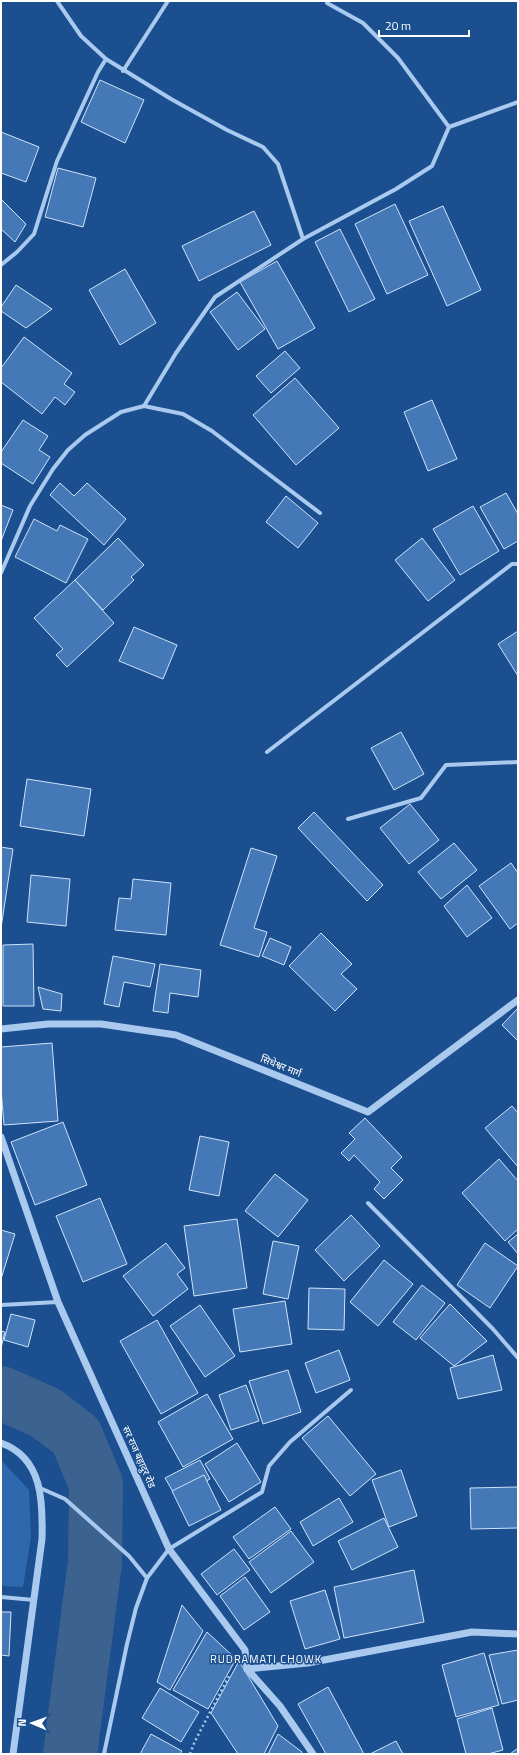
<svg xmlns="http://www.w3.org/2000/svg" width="519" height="1755" font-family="'Titillium Web','Noto Sans Devanagari',sans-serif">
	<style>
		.green { fill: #2e69ad }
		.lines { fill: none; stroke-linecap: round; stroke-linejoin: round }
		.river { stroke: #3c6290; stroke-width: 54 }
		.building { fill: #4478b7; stroke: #cfe3fa }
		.path { stroke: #a9c9ee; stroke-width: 2.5; stroke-dasharray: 2 3; stroke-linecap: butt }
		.minor { stroke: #a9c9ee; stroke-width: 4 }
		.tertiary { stroke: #a9c9ee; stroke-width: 7 }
		.labels { text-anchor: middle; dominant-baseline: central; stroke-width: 3; stroke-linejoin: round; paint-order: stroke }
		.street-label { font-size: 10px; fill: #fff; stroke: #1b4f8f }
		.neighbourhood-label { font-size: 11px; letter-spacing: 1px; fill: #fff; stroke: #1b4f8f }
	</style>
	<rect width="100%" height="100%" fill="#1b4f8f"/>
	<polygon class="green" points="1,1460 29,1490 31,1537 23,1587 1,1586"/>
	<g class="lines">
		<polyline class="river" points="1,1393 46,1413 76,1436 96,1484 95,1562 70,1754"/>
	</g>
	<g class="building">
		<polygon points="100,80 144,100 125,143 81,122"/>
		<polygon points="1,132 39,147 26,182 1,173"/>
		<polygon points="58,168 96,178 83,227 45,217"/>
		<polygon points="1,199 26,224 15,242 1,229"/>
		<polygon points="395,204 428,275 387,294 355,224"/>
		<polygon points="443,206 481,290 447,306 409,221"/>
		<polygon points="254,211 271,245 199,281 182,246"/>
		<polygon points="340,229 375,299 349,312 315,242"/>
		<polygon points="277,261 315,328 278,349 240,282"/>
		<polygon points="125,269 156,323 120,345 89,290"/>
		<polygon points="16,285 52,309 26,328 1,311 1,307"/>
		<polygon points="237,292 265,329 238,350 210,312"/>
		<polygon points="24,337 72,373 64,384 75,392 65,405 55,397 42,414 1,382 1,368"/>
		<polygon points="285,351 300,368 271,393 256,376"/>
		<polygon points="295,378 339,428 296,465 253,415"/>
		<polygon points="432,400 457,459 428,471 404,412"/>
		<polygon points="23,420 48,436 39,450 50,457 33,484 1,463 1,452"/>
		<polygon points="60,483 74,496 87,483 126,519 104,545 50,495"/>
		<polygon points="506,493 518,514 518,541 504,549 480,507"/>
		<polygon points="286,496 318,523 298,548 266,522"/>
		<polygon points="1,505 13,510 1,541"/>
		<polygon points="473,506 499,551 460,575 433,529"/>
		<polygon points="34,519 57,531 60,525 88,539 66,583 15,557"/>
		<polygon points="118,538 144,565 131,577 134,580 103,610 75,580"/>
		<polygon points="422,538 455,580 428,601 395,560"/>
		<polygon points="75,580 114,623 67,667 56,655 63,649 34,618"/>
		<polygon points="134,627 177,645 163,679 119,661"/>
		<polygon points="518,631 518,676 498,644"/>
		<polygon points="401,732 424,774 394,790 371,748"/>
		<polygon points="27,779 91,789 84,836 20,826"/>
		<polygon points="410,804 439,840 409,864 380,828"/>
		<polygon points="314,812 383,885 367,901 298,828"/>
		<polygon points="454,843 477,870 441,899 418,872"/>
		<polygon points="1,847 13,849 1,928"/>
		<polygon points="251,848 277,856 254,928 267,932 259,957 220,945"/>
		<polygon points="511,863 518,873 518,923 510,929 479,886"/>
		<polygon points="31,875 70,879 66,926 27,922"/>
		<polygon points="133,879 171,883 166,935 115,930 119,898 131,899"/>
		<polygon points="467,885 492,918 467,937 444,906"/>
		<polygon points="321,933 352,964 341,974 357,989 335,1011 289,966"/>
		<polygon points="270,938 291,947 284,965 262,956"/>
		<polygon points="33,944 34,1006 3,1006 3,945"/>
		<polygon points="113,956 155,964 150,987 124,982 119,1007 104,1004"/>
		<polygon points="160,964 201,970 198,997 170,993 168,1013 153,1011"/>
		<polygon points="38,987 62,994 61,1011 43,1009"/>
		<polygon points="518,1008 518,1041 502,1025"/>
		<polygon points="52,1043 58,1121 4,1125 1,1089 1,1047"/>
		<polygon points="512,1106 518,1113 518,1167 485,1128"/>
		<polygon points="365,1118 402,1157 391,1168 403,1180 384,1199 374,1189 380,1182 354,1155 349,1161 341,1153 355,1139 349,1133"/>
		<polygon points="63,1122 87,1185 35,1205 11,1142"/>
		<polygon points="200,1136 229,1142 219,1196 189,1190"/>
		<polygon points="499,1159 518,1181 518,1229 505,1241 462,1193"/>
		<polygon points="275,1174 308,1200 278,1237 245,1211"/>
		<polygon points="100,1198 127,1264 83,1282 56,1216"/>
		<polygon points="351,1215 380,1246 344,1281 315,1250"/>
		<polygon points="237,1219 247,1288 194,1296 184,1226"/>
		<polygon points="1,1230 15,1234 1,1279"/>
		<polygon points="518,1234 518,1254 508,1242"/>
		<polygon points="273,1241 299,1246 288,1299 263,1294"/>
		<polygon points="166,1243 185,1268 177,1274 188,1289 153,1316 123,1276"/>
		<polygon points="485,1243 518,1266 490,1308 457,1285"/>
		<polygon points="384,1260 413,1284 378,1326 350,1302"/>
		<polygon points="422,1285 445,1303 416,1340 393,1322"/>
		<polygon points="309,1288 345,1289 344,1330 308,1329"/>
		<polygon points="285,1301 292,1344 240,1352 233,1309"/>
		<polygon points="450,1304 487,1341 454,1366 420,1338"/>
		<polygon points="200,1305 235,1356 205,1377 170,1326"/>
		<polygon points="11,1314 35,1320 28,1347 4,1340"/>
		<polygon points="157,1320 198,1393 161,1414 120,1341"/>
		<polygon points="1,1331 5,1332 1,1348"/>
		<polygon points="339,1350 350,1380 316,1393 305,1363"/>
		<polygon points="493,1355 502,1390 458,1399 450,1368"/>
		<polygon points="288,1370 301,1412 263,1424 249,1381"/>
		<polygon points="246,1385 259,1421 231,1430 219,1395"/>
		<polygon points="207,1394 233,1439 183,1467 158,1422"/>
		<polygon points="328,1416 376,1474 350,1496 302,1438"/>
		<polygon points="237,1443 261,1482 229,1502 205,1464"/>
		<polygon points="200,1460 210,1479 176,1497 165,1478"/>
		<polygon points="401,1470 417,1516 389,1527 372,1480"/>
		<polygon points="204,1475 221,1510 189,1526 172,1491"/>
		<polygon points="518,1487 518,1528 471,1529 470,1488"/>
		<polygon points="339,1498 353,1522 313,1546 300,1522"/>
		<polygon points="275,1507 291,1529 249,1559 233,1537"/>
		<polygon points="384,1518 398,1547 352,1570 338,1541"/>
		<polygon points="291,1531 314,1562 271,1593 249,1562"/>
		<polygon points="234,1549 250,1570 217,1595 201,1574"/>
		<polygon points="414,1570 424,1622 344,1638 334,1587"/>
		<polygon points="245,1577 270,1612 244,1630 220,1596"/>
		<polygon points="325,1590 340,1639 305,1649 290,1601"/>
		<polygon points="182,1605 203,1631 170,1690 157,1682"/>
		<polygon points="1,1612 11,1612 9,1656 1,1655"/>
		<polygon points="207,1632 236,1659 208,1709 173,1690"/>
		<polygon points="518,1650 518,1700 502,1704 489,1655"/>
		<polygon points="484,1653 499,1705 456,1717 442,1665"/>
		<polygon points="239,1661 278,1726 264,1754 238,1754 211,1713"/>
		<polygon points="328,1687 364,1754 326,1754 298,1704"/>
		<polygon points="160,1688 199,1712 181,1742 142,1718"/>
		<polygon points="492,1708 503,1750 488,1754 466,1754 457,1719"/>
		<polygon points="151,1734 182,1751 180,1754 140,1754"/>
		<polygon points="278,1734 302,1752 301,1754 268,1754"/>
		<polygon points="396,1741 403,1754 370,1754"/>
		<polygon points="518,1748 518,1754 510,1754"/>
	</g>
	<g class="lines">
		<polyline class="path" points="190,1754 195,1741 229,1676"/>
		<g class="minor">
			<polyline points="57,1 81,36 106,59 171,99 227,130 263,147 278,164 303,239"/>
			<polyline points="327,3 363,23 398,58 449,127"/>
			<polyline points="123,71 168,1"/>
			<polyline points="1,265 17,252 34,234 57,161 98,72 106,59"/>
			<polyline points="144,406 176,353 215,297 303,239 396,189 432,166 449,127 518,102"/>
			<polyline points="1,573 30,506 53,469 68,450 85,435 121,412 144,406 183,414 212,431 320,513"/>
			<polyline points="267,752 512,564 518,564"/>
			<polyline points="348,819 421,798 446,765 518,762"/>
			<polyline points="368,1203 493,1329 518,1358"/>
			<polyline points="1,1305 58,1302"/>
			<polyline points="40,1488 65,1499 129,1556 147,1578"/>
			<polyline points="1,1597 34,1600"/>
			<polyline points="104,1754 127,1644 136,1608 147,1578 169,1549 262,1492 269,1466 290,1442 351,1390"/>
		</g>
		<g class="tertiary">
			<polyline points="1,1029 48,1024 101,1024 176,1035 368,1112 518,1000"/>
			<polyline points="1,1137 58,1302 169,1549 245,1650 247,1669 280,1706 313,1754"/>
			<path d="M1 1443C43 1458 43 1502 42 1539L13 1754"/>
			<polyline points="247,1669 308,1663 472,1632 518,1634"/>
		</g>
	</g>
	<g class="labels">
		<g class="street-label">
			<text transform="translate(281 1066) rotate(22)">सिधेश्वर मार्ग</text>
			<text transform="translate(139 1457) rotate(66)">सर राज बहादुर रोड</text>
		</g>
		<g class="neighbourhood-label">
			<text x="266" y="1659">RUDRAMATI CHOWK</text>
		</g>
	</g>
	<rect width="519" height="1755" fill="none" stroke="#ffffff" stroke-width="4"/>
	<g transform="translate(32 1723) rotate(272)" stroke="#1b4f8f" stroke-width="3" paint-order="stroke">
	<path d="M0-3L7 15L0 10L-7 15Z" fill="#ffffff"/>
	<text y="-6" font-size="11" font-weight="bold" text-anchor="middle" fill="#ffffff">N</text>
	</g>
	<path d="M379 30v6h90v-6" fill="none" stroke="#ffffff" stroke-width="2"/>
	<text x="385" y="30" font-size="12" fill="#ffffff" stroke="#1b4f8f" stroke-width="3" paint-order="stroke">20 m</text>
</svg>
